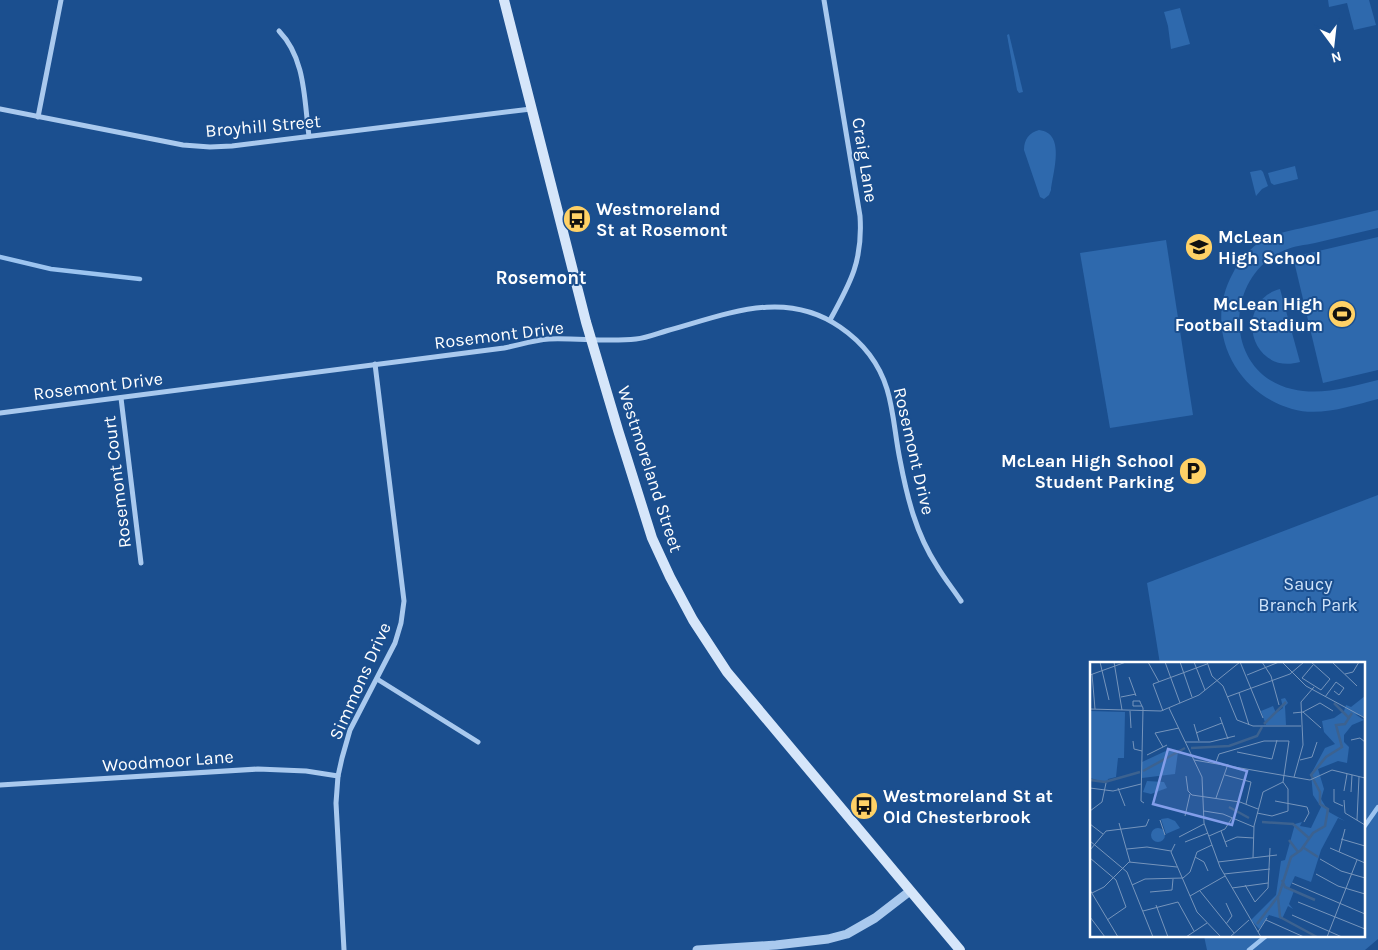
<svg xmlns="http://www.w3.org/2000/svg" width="1378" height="950" font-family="Karla,sans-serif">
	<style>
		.green { fill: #2e69ad }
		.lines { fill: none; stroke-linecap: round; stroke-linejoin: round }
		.stream { stroke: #9cc4f0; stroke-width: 4.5 }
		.minor { stroke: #a9c9ee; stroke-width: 5 }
		.tertiary { stroke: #a9c9ee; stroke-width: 9 }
		.secondary { stroke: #d6e6fa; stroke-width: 10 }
		.labels { text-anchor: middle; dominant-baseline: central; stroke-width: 4; stroke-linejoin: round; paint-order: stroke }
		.street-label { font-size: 18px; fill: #fff; stroke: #1b4f8f }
		.poi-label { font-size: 18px; font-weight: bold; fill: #fff; stroke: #1b4f8f; text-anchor: start }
		.park-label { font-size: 18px; fill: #cfe3fa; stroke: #1b4f8f }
		.neighbourhood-label { font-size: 19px; font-weight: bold; fill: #fff; stroke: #1b4f8f }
		.inset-river { fill: none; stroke: #3c6290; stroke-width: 2.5 }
		.inset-road { fill: none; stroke: #7695bc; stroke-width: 1 }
		.view { fill: #839eea; fill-opacity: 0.15; stroke: #839eea; stroke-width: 2.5 }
		.inset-edge { fill: none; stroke: #fff; stroke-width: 2.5 }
	</style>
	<rect width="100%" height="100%" fill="#1b4f8f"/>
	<g class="green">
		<polygon points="1328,0 1369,0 1376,25 1354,30 1347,3 1329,7"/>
		<polygon points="1180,8 1190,44 1171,49 1168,26 1164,12"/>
		<polygon points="1009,34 1023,92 1019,93 1017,90 1007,35"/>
		<path d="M1039 130C1066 133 1053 172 1051 190L1049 195 1044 199 1040 197 1024 150C1024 139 1029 133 1039 130Z"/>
		<polygon points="1295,166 1298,179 1274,185 1271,183 1268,173"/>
		<polygon points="1261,170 1263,172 1268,186 1262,189 1256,196 1250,172"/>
		<path d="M1378 210V228C1357 233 1336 238 1315 243 1305 245 1294 246 1285 250 1223 276 1223 373 1292 389 1321 396 1349 387 1378 380V399C1351 406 1320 417 1292 409 1233 392 1203 327 1233 273 1238 262 1248 251 1257 244 1272 233 1294 230 1311 226 1334 221 1356 215 1378 210Z"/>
		<polygon points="1378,237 1378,370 1323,383 1293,257"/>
		<polygon points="1166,240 1193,415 1110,428 1080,253"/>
		<path d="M1280 289 1300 362C1248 376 1234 301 1280 289Z"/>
		<polygon points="1378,495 1378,939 1365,950 1207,950 1204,936 1364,936 1364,664 1160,664 1147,583"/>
	</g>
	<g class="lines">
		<g class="stream">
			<polyline points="0,257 51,269 140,279"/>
			<polyline points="1364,827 1378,807"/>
			<polyline points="1249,950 1266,936"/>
		</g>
		<g class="minor">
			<path d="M824 0 860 216C863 260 851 282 830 320"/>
			<path d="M279 31C306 59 304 100 309 136"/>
			<polyline points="0,109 183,145 210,147 232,146 531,109"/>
			<polyline points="38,117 61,0"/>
			<polyline points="121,398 141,563"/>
			<path d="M0 413 504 348C519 345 534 340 549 339 578 338 608 342 636 339 646 338 656 334 666 331 725 315 784 288 840 327 862 342 879 363 887 389 894 412 895 436 900 460 907 497 916 534 937 566 944 578 953 589 961 601"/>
			<polyline points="377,679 478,742"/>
			<polyline points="0,785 258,769 306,771 338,776"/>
			<polyline points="344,950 336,803 338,776 342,758 350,730 395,643 401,623 404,601 375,364"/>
		</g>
		<polyline class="tertiary" points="697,950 776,945 828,939 847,934 875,918 910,891"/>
		<polyline class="secondary" points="504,0 586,322 618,430 652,538 670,577 693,620 727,672 960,950"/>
	</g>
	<defs>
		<symbol id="bus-disc" viewBox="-11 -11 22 22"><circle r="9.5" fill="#ffd166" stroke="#1b4f8f"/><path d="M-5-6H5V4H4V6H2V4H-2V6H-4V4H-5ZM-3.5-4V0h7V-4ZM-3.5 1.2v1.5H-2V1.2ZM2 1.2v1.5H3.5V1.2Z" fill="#111"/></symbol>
		<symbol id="school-disc" viewBox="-11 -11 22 22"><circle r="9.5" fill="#ffd166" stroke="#1b4f8f"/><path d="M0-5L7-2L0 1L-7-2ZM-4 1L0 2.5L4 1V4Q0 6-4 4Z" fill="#111"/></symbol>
		<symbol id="stadium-disc" viewBox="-11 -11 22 22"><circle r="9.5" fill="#ffd166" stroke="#1b4f8f"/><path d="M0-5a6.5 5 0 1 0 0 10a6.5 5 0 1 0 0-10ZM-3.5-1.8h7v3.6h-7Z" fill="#111"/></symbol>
		<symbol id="parking-disc" viewBox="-11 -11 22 22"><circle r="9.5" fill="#ffd166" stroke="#1b4f8f"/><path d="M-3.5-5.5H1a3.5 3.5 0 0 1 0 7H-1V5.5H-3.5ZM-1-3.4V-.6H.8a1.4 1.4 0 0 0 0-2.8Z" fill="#111"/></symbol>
	</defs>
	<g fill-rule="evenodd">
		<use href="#bus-disc" x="561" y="203" width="32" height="32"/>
		<use href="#school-disc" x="1183" y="231" width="32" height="32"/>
		<use href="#stadium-disc" x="1326" y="298" width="32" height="32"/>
		<use href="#parking-disc" x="1177" y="455" width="32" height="32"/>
		<use href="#bus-disc" x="848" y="790" width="32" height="32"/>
	</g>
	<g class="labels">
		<g class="street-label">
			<text transform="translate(263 126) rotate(-5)">Broyhill Street</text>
			<text transform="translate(865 160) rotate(81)">Craig Lane</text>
			<text transform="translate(499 335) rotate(-7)">Rosemont Drive</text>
			<text transform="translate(98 386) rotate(-7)">Rosemont Drive</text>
			<text transform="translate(914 451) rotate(77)">Rosemont Drive</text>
			<text transform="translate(650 469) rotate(72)">Westmoreland Street</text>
			<text transform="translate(117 482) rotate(-97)">Rosemont Court</text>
			<text transform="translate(360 681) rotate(-66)">Simmons Drive</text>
			<text transform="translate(168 761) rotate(-4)">Woodmoor Lane</text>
		</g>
		<g class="poi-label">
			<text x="596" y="209">Westmoreland<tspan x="596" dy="21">St at Rosemont</tspan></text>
			<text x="1218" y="237">McLean<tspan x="1218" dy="21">High School</tspan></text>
			<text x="1323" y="304" text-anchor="end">McLean High<tspan x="1323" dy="21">Football Stadium</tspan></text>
			<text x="1174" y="461" text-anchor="end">McLean High School<tspan x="1174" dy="21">Student Parking</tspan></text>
			<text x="883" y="796">Westmoreland St at<tspan x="883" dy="21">Old Chesterbrook</tspan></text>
		</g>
		<g class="park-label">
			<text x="1308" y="584">Saucy<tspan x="1308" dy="21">Branch Park</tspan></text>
		</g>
		<g class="neighbourhood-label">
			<text x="541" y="278">Rosemont</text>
		</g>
	</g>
	<g transform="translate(1090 662)">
		<rect width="275" height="275" fill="#1b4f8f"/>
		<path d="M275 34V55L265 52 274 58 262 63 254 73V80L259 85 257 101 248 99 228 107 234 127 231 137 239 150 255 159V164V159L248 156 231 188 221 220 205 214 199 227 204 229 199 242 203 247 198 244 192 257 179 253 169 267 161 258 186 233 191 199 195 198 205 162 212 160 210 164 221 166 231 145 223 133 221 112 235 86 245 82 234 70 232 59 244 56 254 49 256 43 261 45ZM195 36 198 41 195 44 196 63H176L171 49 183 44 186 51 193 46 191 37ZM0 49 35 50 34 96H28L26 115 18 117 17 121 0 116ZM80 87 88 90 85 112 52 116V100ZM57 119 74 120 77 126 61 132 53 130ZM78 156 85 159 90 166 76 172 71 157ZM61 173a7 7 0 1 1 14 0a7 7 0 1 1-14 0Z" fill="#2e69ad"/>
		<path class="inset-river" d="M244 41 258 55M174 62 196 40M101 86 139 84 167 74 172 65M53 109 95 86M0 118 15 120 50 110M139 145 159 156M172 160 203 162 220 177M199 178 208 190M214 186 228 195M192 218 195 225 225 238M188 235 190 255 227 275M167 262 189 233 201 195 211 188 223 171 235 164 238 147 230 142V130L221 113 236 95 252 85 246 63 255 62 262 51"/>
		<path class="inset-road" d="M10 0 19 38M24 0 32 48M58 0 69 20M75 0 90 41M90 0 102 35M104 0 115 28M117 0 122 14 133 24 147 58 163 64H211M150 0 173 56M172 0 181 14 189 43M192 0 216 24 275 56M221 0 240 17 231 28 212 16 223 3M242 0 267 24M2 12 5 47M255 12 263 10 269 0M0 13 36 0M157 13 189 0M39 15 46 34M149 31 159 63M31 35 46 32M137 35 200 12 214 0M235 35 246 20 254 26 249 33 244 29M52 44H43V39H50V40L53 46V47L51 139 54 141M79 46 112 115 114 161 130 205 171 275M0 47 71 49 109 33 150 0M40 49 41 66M73 49 63 22 117 2M213 50 231 66M203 51 213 50 230 41 243 49M130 55 138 77M104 62 109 79M106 71 132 61M261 78 270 76 275 80M43 79 44 87 52 89M95 80H120L145 74M73 85 65 71 89 66M147 90 182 97 187 78M57 93 77 83M104 98 220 118 242 108 275 116M210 98 222 95 227 80M126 100 129 92 174 79H199L193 120 198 127V149L182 154 167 151M135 113 161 120 156 142M96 114 98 129 102 133 150 140 168 147M204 115 213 83 211 40 224 25M0 126 23 129 51 122M28 126 35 144M244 127V140L253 144M254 129 257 112M261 130 262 113M126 136 138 102M254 138 255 151 275 163M185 139 217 145 219 151 214 160M0 149 12 140 16 121M114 149 133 152 164 165M95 154 100 132M70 158 75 173M267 158 269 115M29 161 40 200M0 162 13 172M131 169 137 185M119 174 135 167 142 156M89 175 114 162M251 177 275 184M0 179 37 210 63 275M95 180 118 171M135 180 147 175 164 176M85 182 81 190 107 250 131 275M240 186 275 201M37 187 57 185 81 189M0 188 16 169 56 164 59 157M249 190 255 167M105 195 114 200 118 209M0 196 26 218 36 245 17 258M163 196 164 164 173 130 193 120M230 197 251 209 275 216M128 200 187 193M134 212 180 207M226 212 248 224 275 232M202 221 275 252M42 223 55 217 93 216 100 210 107 190 122 183M155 223 165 240M142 226 178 221M0 228 28 275M110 229 144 271M60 230 82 228 83 217M2 231 14 225 39 200 87 205M100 234 135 214M165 240 178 226 180 186M208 240 275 267M136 241 142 254 136 262M66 243 78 275M53 249 88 240 104 269M202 253 252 275M0 255 15 275M176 258 214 275M168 270 177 256M96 275 117 261M140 275 159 258M237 275 267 198"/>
		<path class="view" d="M78 87 157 109 142 163 63 142Z"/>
		<rect width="275" height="275" class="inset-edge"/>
	</g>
	<g transform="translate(1333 45) rotate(165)" stroke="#1b4f8f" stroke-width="4" paint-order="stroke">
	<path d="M0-4L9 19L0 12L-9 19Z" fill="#ffffff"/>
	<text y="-8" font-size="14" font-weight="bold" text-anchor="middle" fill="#ffffff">N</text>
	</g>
</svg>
